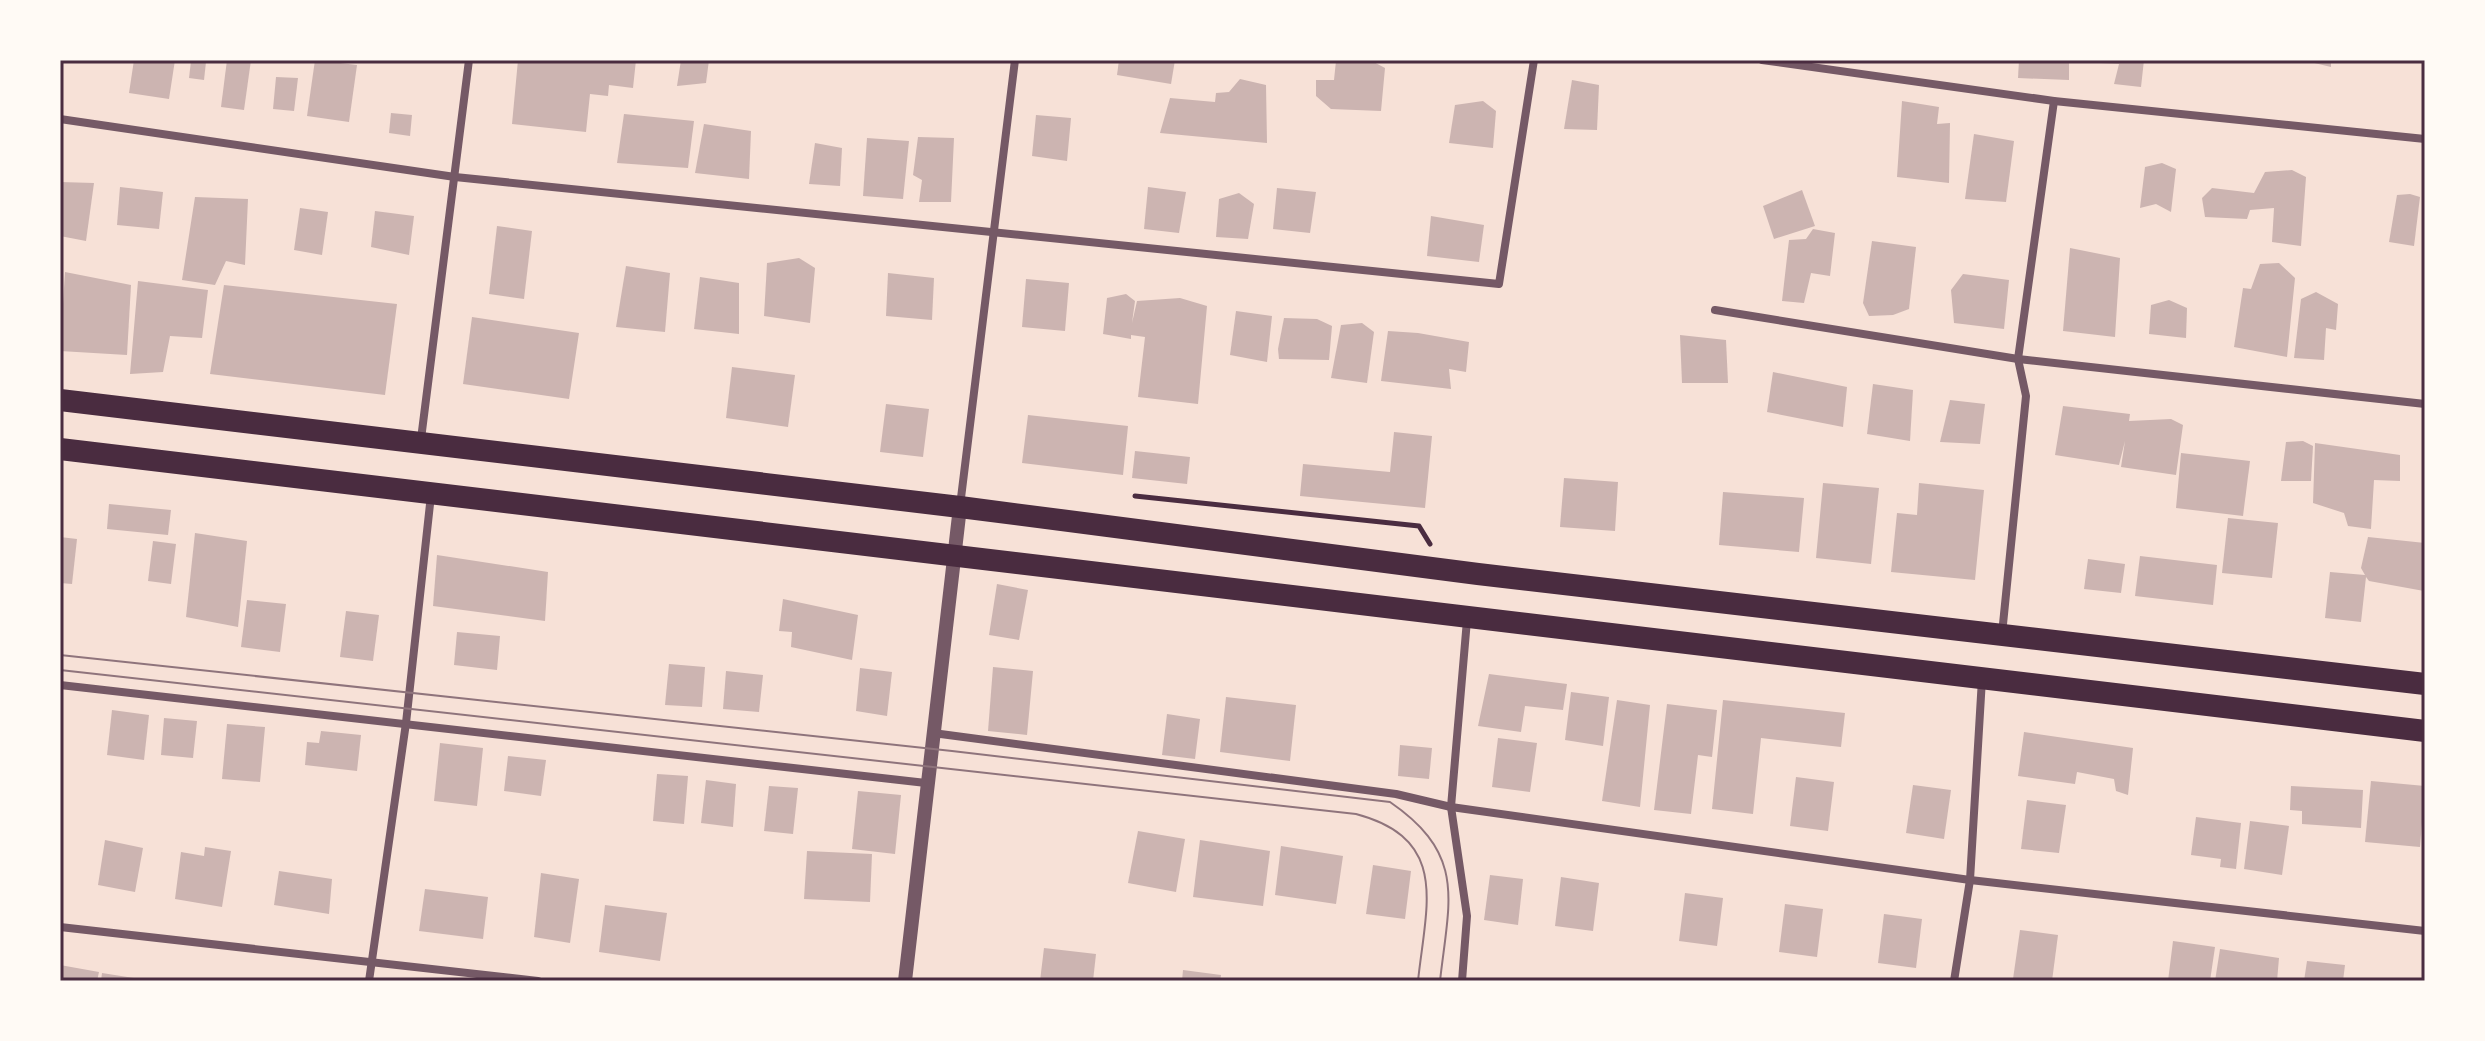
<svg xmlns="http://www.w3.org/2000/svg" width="2485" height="1041" font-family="'DM Sans',sans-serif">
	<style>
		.building { fill: #ccb4b1 }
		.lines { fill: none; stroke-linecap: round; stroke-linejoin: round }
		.path { stroke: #4a2c40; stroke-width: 5 }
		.minor { stroke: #755966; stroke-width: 8 }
		.tertiary { stroke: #755966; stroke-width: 14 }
		.trunk { stroke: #4a2c40; stroke-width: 22 }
		.tram { stroke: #8f747c; stroke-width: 2 }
		.neatline { fill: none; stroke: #4a2c40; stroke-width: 3 }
	</style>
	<rect width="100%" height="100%" fill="#f7e1d7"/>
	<g class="building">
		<polygon points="134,60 175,60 169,99 129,93"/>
		<polygon points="227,60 251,60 244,110 221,107"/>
		<polygon points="315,60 357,65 349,122 307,116"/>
		<polygon points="518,60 636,60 633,88 609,85 608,96 590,94 586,132 512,124"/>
		<polygon points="681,60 709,60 706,83 677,86"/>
		<polygon points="1119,60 1175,60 1171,84 1117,75"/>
		<polygon points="1370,60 1385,68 1381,111 1331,109 1316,96 1316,80 1334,80 1336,61"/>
		<polygon points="2019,60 2069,60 2069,80 2018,78"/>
		<polygon points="2100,60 2144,60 2141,87 2114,84 2119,64 2099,63"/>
		<polygon points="2306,60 2331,60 2331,67 2306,61"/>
		<polygon points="191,61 206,62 204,80 189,78"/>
		<polygon points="276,77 298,78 294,111 273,109"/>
		<polygon points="1240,79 1266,85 1267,143 1160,133 1170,98 1215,102 1216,93 1229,92"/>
		<polygon points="1572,80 1599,85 1597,130 1564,129"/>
		<polygon points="1483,101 1496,111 1493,148 1449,143 1455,105"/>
		<polygon points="1902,101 1939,107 1937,124 1950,123 1949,183 1897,177"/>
		<polygon points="391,113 412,115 410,136 389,133"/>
		<polygon points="624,114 694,121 688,168 617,163"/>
		<polygon points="1036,115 1071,118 1067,161 1032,156"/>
		<polygon points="704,124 751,131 749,179 695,173"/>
		<polygon points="1974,134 2014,141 2006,202 1965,199"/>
		<polygon points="918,137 954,138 951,202 919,202 922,180 913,175"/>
		<polygon points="867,138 909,141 903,199 863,196"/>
		<polygon points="815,143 842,148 840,186 809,184"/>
		<polygon points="2162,163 2176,169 2171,212 2156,204 2140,208 2145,167"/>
		<polygon points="2292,170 2306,177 2301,246 2272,242 2274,208 2250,210 2247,219 2205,217 2202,198 2212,188 2254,193 2265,172"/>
		<polygon points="60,182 94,183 86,241 60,236"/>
		<polygon points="120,187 163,192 159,229 117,225"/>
		<polygon points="1148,187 1186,192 1179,233 1144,229"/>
		<polygon points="1277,188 1316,192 1310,233 1273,229"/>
		<polygon points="1802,190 1815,226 1774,239 1763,206"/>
		<polygon points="1239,193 1254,204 1248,239 1216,237 1219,199"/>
		<polygon points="2410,194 2420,197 2414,246 2389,242 2397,195"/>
		<polygon points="195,197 248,199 245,265 226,261 215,285 182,280"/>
		<polygon points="300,208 328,212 322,255 294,250"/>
		<polygon points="375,211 414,216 409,255 371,247"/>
		<polygon points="1431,216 1484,225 1479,262 1427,256"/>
		<polygon points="497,226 532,231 524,299 489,294"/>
		<polygon points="1813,229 1835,233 1830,276 1811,273 1804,303 1782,301 1789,240 1806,239"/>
		<polygon points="1872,241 1916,247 1909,309 1893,315 1869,316 1863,303"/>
		<polygon points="2070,248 2120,258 2115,337 2063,331"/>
		<polygon points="799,258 815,268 810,323 764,316 767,263"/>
		<polygon points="2279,263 2295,278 2287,357 2234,347 2243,288 2251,289 2260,264"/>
		<polygon points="626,266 670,273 665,332 616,327"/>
		<polygon points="65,272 131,285 127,355 60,351"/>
		<polygon points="888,273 934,278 932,320 886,316"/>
		<polygon points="1963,274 2009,280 2004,329 1954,323 1951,290"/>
		<polygon points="700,277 739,283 739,334 694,329"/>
		<polygon points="1026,279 1069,283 1065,331 1022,327"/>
		<polygon points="138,281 208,290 202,338 170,336 163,372 130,374"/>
		<polygon points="224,285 397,304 385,395 210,374"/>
		<polygon points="2316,292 2338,304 2336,330 2326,328 2324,360 2294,358 2301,299"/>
		<polygon points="1126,294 1135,301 1132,323 1137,301 1180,298 1207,306 1198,404 1138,397 1145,337 1131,335 1131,339 1103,334 1107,298"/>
		<polygon points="2169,300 2187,308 2186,338 2149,334 2151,305"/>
		<polygon points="1236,311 1272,316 1267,362 1230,355"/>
		<polygon points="472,317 579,333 569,399 463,384"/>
		<polygon points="1284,318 1317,319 1332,326 1329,360 1279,359 1278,349"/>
		<polygon points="1362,323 1374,332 1367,383 1331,378 1341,325"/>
		<polygon points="1388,331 1418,333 1469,342 1466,372 1449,369 1451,389 1381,381"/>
		<polygon points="1680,335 1726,340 1728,383 1682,383"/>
		<polygon points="732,367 795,375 788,427 726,418"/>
		<polygon points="1773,372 1847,387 1843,427 1767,412"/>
		<polygon points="1873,384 1913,390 1910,441 1867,434"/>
		<polygon points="1950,400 1985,404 1980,444 1940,442"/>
		<polygon points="886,404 929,409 923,457 880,452"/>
		<polygon points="2063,406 2130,414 2129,421 2171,419 2183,425 2176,475 2121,467 2125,441 2119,465 2055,455"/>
		<polygon points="1028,415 1128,426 1123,475 1022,463"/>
		<polygon points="1394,432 1432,436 1425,508 1300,496 1303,464 1390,472"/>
		<polygon points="2303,441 2313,446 2311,481 2281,481 2286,442"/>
		<polygon points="2315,443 2400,455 2400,481 2374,480 2371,529 2348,526 2344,513 2313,503"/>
		<polygon points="1135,451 1190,457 1187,484 1132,478"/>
		<polygon points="2181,453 2250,461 2243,516 2176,508"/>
		<polygon points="1564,478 1618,482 1615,531 1560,527"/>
		<polygon points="1823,483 1879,488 1871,564 1816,558"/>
		<polygon points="1919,483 1984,490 1975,580 1891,572 1897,513 1917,515"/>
		<polygon points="1723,492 1804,498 1799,552 1719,545"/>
		<polygon points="109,504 171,510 168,535 107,529"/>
		<polygon points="2228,518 2278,523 2272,578 2222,573"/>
		<polygon points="195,533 247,541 238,627 186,617"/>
		<polygon points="60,537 77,539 72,584 60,583"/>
		<polygon points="2368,537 2425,543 2424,591 2369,581 2366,577 2361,622 2325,618 2330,572 2365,575 2361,568"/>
		<polygon points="153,541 176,544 171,584 148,581"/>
		<polygon points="437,555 548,572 545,621 433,606"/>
		<polygon points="2140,556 2217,565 2213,605 2135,596"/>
		<polygon points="2088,559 2125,564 2121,593 2084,589"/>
		<polygon points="997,584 1028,590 1019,640 989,635"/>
		<polygon points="783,599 858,615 852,660 791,647 792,632 779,631"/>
		<polygon points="247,600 286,604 280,652 241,647"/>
		<polygon points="346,611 379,615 373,661 340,657"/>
		<polygon points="457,632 500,636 497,670 454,665"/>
		<polygon points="669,664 705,667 702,707 665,705"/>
		<polygon points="993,667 1033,671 1027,735 988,731"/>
		<polygon points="860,668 892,672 887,716 856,711"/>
		<polygon points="726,671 763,675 759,712 723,709"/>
		<polygon points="1489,674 1567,684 1563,710 1525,706 1521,732 1478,726"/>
		<polygon points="1571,692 1609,697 1603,746 1565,740"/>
		<polygon points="1226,697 1296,705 1290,761 1220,752"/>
		<polygon points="1617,700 1650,705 1640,807 1602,801"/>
		<polygon points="1723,700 1845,713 1841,747 1761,738 1753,814 1712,809"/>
		<polygon points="1667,704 1717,710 1712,757 1698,755 1691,814 1654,810"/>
		<polygon points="112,710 149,715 144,760 107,755"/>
		<polygon points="1167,714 1200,719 1195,759 1162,755"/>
		<polygon points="164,718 197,721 193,758 161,755"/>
		<polygon points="227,724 265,727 260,782 222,779"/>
		<polygon points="321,731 361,735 357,771 305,765 307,742 319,743"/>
		<polygon points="2024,732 2133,748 2128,795 2116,791 2114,779 2077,772 2075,784 2018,776"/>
		<polygon points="1498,738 1537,743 1530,792 1492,787"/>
		<polygon points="440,743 483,748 477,806 434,801"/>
		<polygon points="1400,745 1432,748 1429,779 1398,776"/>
		<polygon points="508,756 546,760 541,796 504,791"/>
		<polygon points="657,774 688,776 684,824 653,821"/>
		<polygon points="1796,777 1834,782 1828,831 1790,826"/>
		<polygon points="706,780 736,784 733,827 701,823"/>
		<polygon points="2371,781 2425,786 2420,847 2365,842"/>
		<polygon points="1913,785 1951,790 1944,839 1906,833"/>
		<polygon points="769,786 798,788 793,834 764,831"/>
		<polygon points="2291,786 2363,790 2361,828 2302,824 2302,811 2290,810"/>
		<polygon points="858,791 901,795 895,854 852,849"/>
		<polygon points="2027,800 2066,805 2059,853 2021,849"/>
		<polygon points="2196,817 2241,823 2236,869 2220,867 2221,859 2191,855"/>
		<polygon points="2250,821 2289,826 2282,875 2244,869"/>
		<polygon points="1138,831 1185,839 1176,892 1128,883"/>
		<polygon points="105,840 143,848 135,892 98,885"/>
		<polygon points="1200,840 1270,851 1263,906 1193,897"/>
		<polygon points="1281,846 1343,856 1336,904 1275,895"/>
		<polygon points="205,847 231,851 222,907 175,899 181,852 204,856"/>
		<polygon points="807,851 872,854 870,902 804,899"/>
		<polygon points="1373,865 1411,871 1405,919 1366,914"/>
		<polygon points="279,871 332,879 329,914 274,905"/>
		<polygon points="541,873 579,879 570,943 534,937"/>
		<polygon points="1490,875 1523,879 1518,925 1484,920"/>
		<polygon points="1561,877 1599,883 1593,931 1555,926"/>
		<polygon points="425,889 488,897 483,939 419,931"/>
		<polygon points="1685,893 1723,898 1717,946 1679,941"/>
		<polygon points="1785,904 1823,909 1817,957 1779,952"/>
		<polygon points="605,905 667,913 660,961 599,952"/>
		<polygon points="1884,914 1922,919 1916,968 1878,963"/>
		<polygon points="2020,930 2058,935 2052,981 2013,979"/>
		<polygon points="2173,941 2215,947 2210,981 2168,981"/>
		<polygon points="1044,948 1096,954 1093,981 1040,981"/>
		<polygon points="2220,949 2279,958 2277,981 2215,981"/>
		<polygon points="2307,961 2345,965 2343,981 2304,981"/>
		<polygon points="60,965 99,972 97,981 60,981"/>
		<polygon points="1183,970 1221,975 1220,981 1182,981"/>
		<polygon points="102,973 140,979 140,981 101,981"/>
	</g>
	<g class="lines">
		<polyline class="path" points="1135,496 1419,526 1430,544"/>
		<g class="minor">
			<polyline points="1762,60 2054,101 2425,139"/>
			<polyline points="60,119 455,177 1499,284 1534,60"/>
			<polyline points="1715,310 2018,359 2425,404"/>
			<polyline points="421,439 469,60"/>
			<polyline points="960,506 1015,60"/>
			<polyline points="2002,634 2026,396 2018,359 2054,101"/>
			<polyline points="60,685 926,783"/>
			<polyline points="933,733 1396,794 1451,807 1970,880 2425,931"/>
			<polyline points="60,927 538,981"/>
			<polyline points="369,981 406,723 431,495"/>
			<polyline points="1462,981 1467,916 1451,807 1467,620"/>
			<polyline points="1954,981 1970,880 1982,679"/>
		</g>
		<polyline class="tertiary" points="905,981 960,507"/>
		<g class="trunk">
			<polyline points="60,400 960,507 1478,574 2425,684"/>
			<polyline points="60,449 2425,731"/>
		</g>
		<g class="tram">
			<path d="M60 655 952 751 1390 802C1467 855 1449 900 1440 981"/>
			<path d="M60 670 1356 814C1450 839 1426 905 1418 981"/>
		</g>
	</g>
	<rect width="2485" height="1041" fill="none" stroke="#fffaf5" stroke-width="124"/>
	<rect x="62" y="62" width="2361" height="917" class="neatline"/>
</svg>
